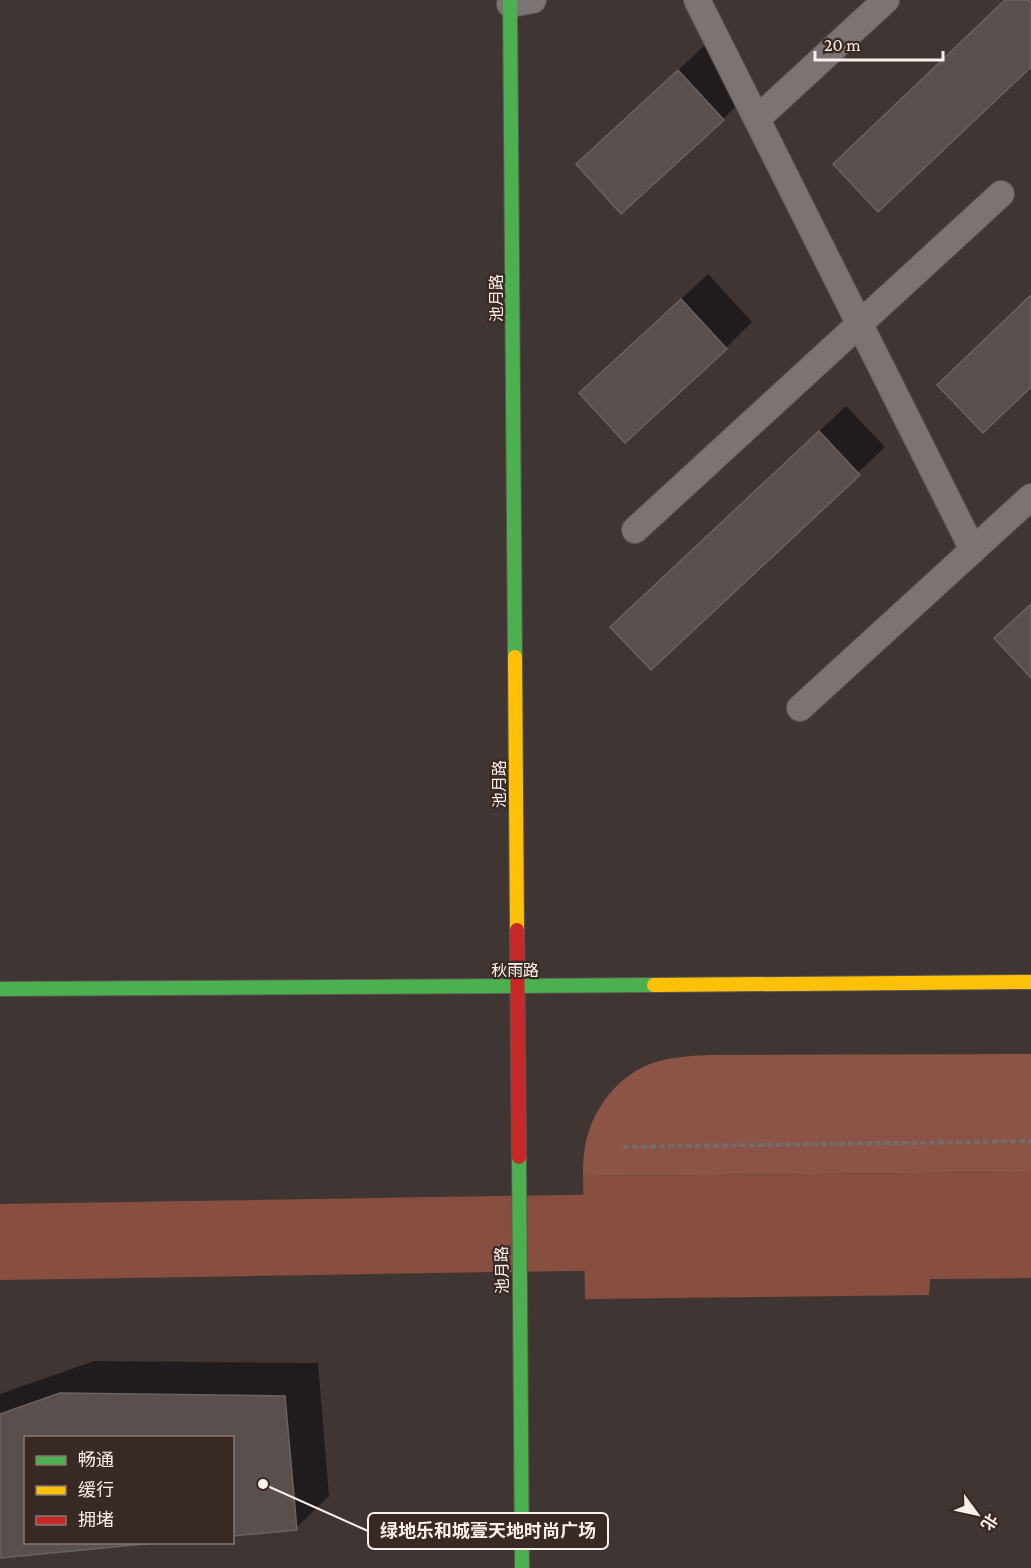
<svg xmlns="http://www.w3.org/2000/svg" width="1031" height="1568" font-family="'Crimson Pro','Noto Sans SC',serif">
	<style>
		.forest { fill: #8c5446 }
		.water { fill: #884e3f }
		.shadow { fill: #0007 }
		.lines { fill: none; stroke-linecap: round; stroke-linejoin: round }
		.river { stroke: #884e3f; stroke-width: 76 }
		.building { fill: #59504e; stroke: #6b6361; stroke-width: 1.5 }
		.lane-casing { stroke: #5d5552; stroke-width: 28 }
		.fast-casing { stroke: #5d5552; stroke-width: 16 }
		.slow-casing { stroke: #5d5552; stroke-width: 16 }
		.jam-casing { stroke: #5d5552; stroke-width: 16 }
		.path { stroke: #736c69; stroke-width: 4; stroke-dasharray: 6 3; stroke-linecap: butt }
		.lane { stroke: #7b7472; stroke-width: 26 }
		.fast { stroke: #4caf50; stroke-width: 14 }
		.slow { stroke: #ffc107; stroke-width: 14 }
		.jam { stroke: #c62828; stroke-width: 14 }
		.labels { text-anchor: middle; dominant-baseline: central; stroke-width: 4.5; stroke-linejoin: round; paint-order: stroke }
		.street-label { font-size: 16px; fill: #fbefec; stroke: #392924 }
		.leader { fill: none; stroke: #fbefec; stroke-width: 2 }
		.callout-dot { fill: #fbefec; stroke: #392924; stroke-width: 2 }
		.callout { fill: #392924; stroke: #fbefec; stroke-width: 2 }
		.callout-label { font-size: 18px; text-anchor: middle; font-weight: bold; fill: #fbefec }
	</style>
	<rect width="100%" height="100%" fill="#3f3633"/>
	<path class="forest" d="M1031 1054V1172L583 1176C583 1166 583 1157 585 1147 591 1110 619 1073 656 1062 673 1057 690 1056 707 1055Z"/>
	<polygon class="water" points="1031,1172 1031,1278 930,1279 929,1295 585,1299 583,1176"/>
	<g class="shadow">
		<polygon points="705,45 749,93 723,119 578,164"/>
		<polygon points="708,274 752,322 726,348 581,393"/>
		<polygon points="846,406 885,447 651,668 638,601"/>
		<polygon points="94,1361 318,1363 329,1496 296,1528 232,1438 26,1438 0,1556 0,1394"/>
	</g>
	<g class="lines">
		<polyline class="river" points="0,1242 689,1231"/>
	</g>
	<g class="building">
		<polygon points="1005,0 1028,0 1031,3 1031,67 878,212 833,164"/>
		<polygon points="678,70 724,120 621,214 576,164"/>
		<polygon points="1031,295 1031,387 983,433 937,385"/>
		<polygon points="681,299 727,349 625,443 579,393"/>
		<polygon points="819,431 860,475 651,670 610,627"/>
		<polygon points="1031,604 1031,678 994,638"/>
		<polygon points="60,1393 285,1396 297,1530 232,1536 232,1438 26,1438 26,1542 165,1542 0,1558 0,1414"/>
	</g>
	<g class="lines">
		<defs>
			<g id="lane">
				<polyline points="697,0 973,550"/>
				<polyline points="510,4 533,0"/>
				<polyline points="757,119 886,0"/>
				<polyline points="635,530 1001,194"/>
				<polyline points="800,708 1031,497"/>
			</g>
			<g id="fast">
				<polyline points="510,0 515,657"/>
				<polyline points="0,989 654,985"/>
				<polyline points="519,1157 522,1568"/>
			</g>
			<g id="slow">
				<polyline points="515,657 517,930"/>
				<polyline points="654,985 1031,982"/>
			</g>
			<polyline id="jam" points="517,930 519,1157"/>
		</defs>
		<use href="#lane" class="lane-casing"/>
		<use href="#fast" class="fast-casing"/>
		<use href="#slow" class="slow-casing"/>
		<use href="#jam" class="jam-casing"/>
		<polyline class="path" points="623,1147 1031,1141"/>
		<use href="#lane" class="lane"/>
		<use href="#fast" class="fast"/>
		<use href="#slow" class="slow"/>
		<use href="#jam" class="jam"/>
	</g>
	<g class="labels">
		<g class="street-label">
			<text transform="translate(496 298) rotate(-90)">池月路</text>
			<text transform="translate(499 784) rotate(-90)">池月路</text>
			<text x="515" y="970">秋雨路</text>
			<text transform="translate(502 1270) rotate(-91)">池月路</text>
		</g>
	</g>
	<path class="leader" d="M263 1484L368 1531"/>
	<circle class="callout-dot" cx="263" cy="1484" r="6"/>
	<rect class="callout" x="368" y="1513" width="240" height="36" rx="6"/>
	<g class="callout-label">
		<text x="488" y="1537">绿地乐和城壹天地时尚广场</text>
	</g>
	<rect x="24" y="1436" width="210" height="108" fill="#392924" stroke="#877874" stroke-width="1.5"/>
	<rect x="36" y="1456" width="30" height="9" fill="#4caf50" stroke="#877874" stroke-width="1.5"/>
	<text x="78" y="1466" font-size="18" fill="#fbefec">畅通</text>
	<rect x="36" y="1486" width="30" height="9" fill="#ffc107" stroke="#877874" stroke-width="1.5"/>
	<text x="78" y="1496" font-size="18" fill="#fbefec">缓行</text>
	<rect x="36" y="1516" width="30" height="9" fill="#c62828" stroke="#877874" stroke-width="1.5"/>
	<text x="78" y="1526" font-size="18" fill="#fbefec">拥堵</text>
	<g transform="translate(977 1514) rotate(123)" stroke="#392924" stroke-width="4.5" paint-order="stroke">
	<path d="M0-4.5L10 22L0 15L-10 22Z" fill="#fbefec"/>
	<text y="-9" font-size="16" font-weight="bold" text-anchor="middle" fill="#fbefec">北</text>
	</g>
	<path d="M815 51v9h128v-9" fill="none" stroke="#fbefec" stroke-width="3"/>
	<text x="824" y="51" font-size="18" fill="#fbefec" stroke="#392924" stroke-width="4.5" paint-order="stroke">20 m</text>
</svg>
